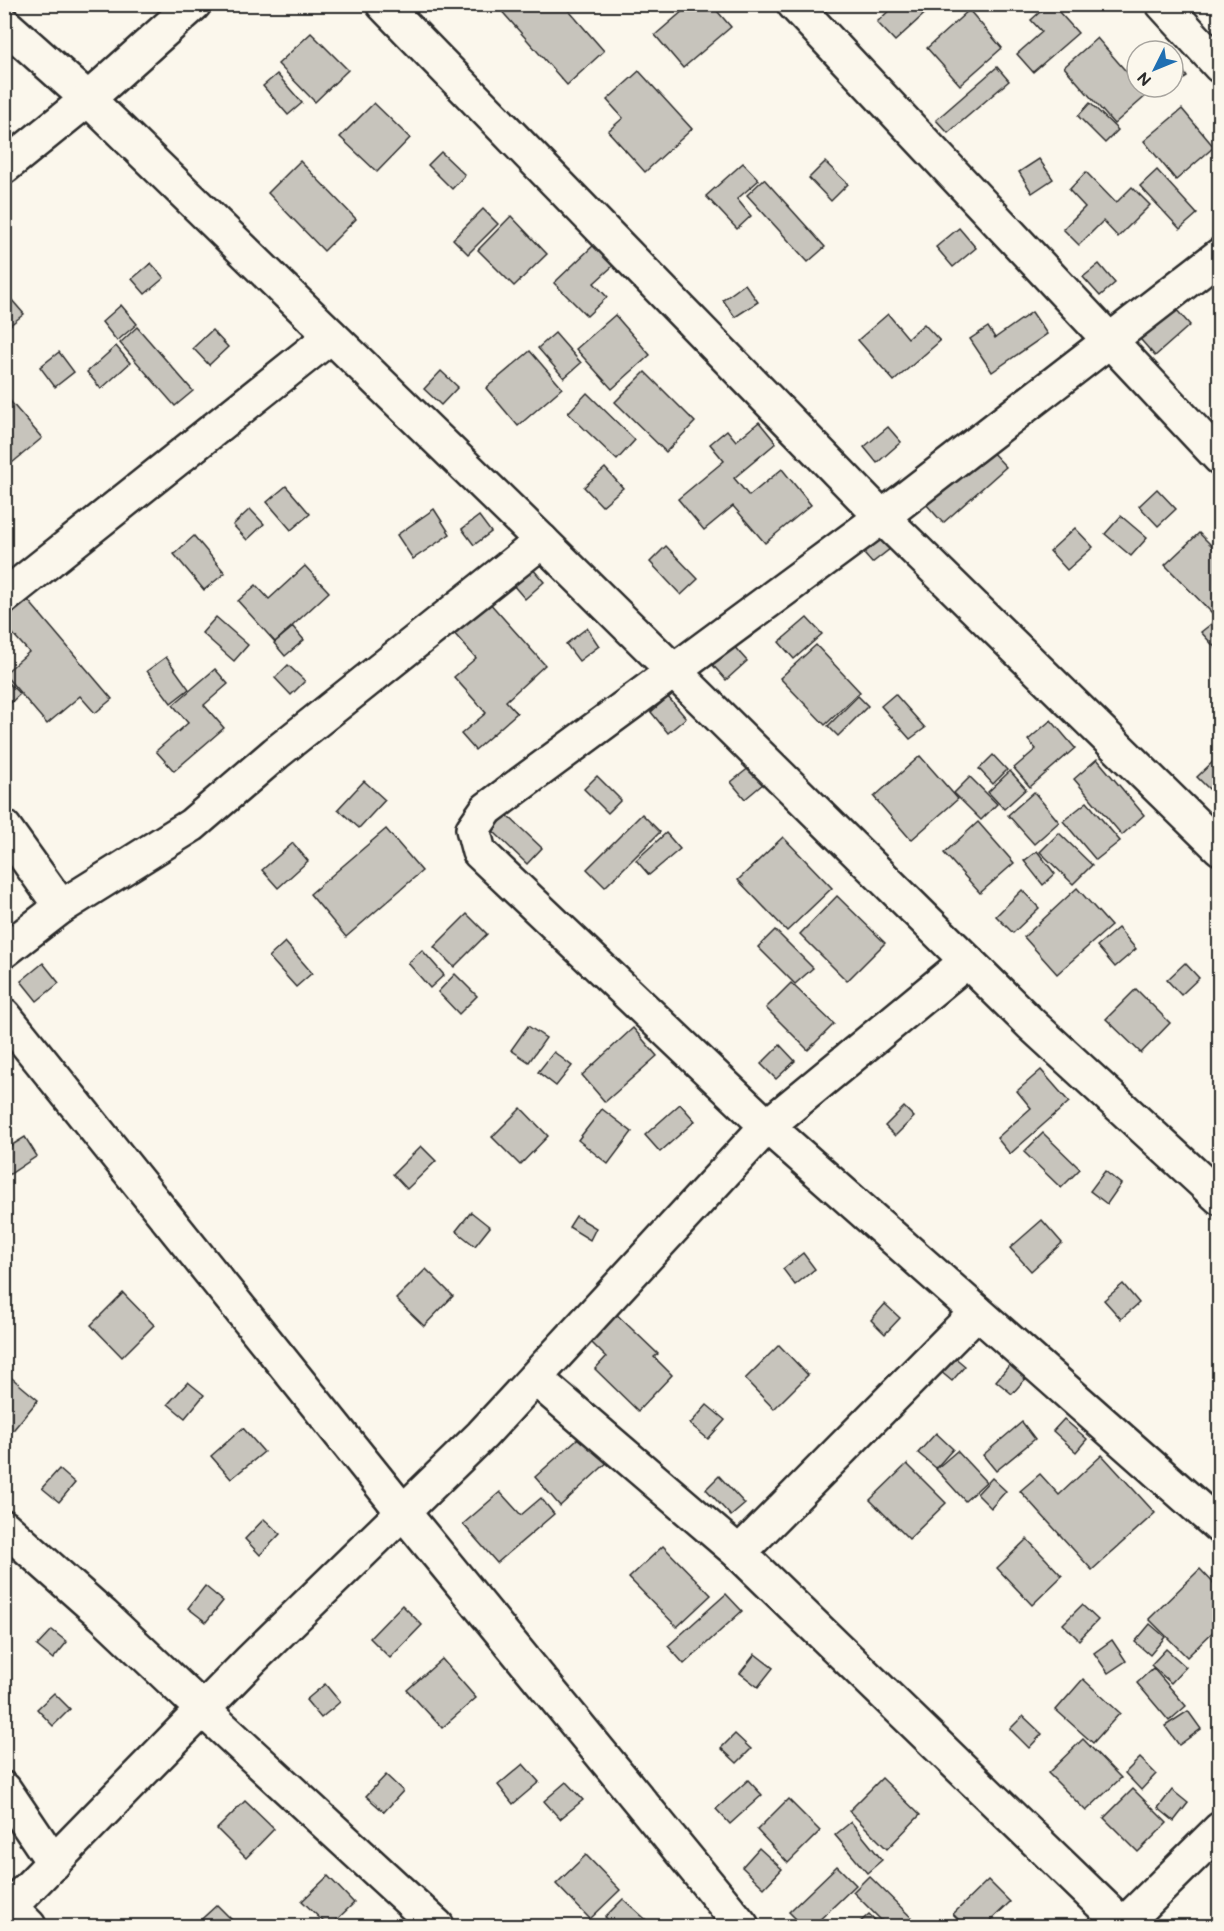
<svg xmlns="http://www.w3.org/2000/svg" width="1224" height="1931" font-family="'Balsamiq Sans',sans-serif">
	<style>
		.building { fill: #c7c4bc; stroke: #2b2b2b; stroke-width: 1.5 }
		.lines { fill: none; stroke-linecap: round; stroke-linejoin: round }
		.minor-casing { stroke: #2b2b2b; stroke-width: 38 }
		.minor { stroke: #fbf7ec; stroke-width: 33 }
	</style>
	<rect width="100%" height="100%" fill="#fbf7ec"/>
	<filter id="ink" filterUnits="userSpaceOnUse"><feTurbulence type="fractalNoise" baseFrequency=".0167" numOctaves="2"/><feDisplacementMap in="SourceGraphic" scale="12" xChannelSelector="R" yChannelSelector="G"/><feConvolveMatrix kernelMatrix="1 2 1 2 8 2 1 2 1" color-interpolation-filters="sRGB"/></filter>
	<g filter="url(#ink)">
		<g class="building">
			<polygon points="501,4 563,4 604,51 567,85 498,7"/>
			<polygon points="691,4 711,4 731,27 683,68 655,35"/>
			<polygon points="896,4 932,4 933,6 895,41 877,22"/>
			<polygon points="1049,4 1068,4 1059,12 1078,33 1033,72 1017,54 1042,32 1031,20"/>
			<polygon points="969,10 1002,48 960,85 927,48"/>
			<polygon points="311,33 348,70 315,102 278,64"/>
			<polygon points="1097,38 1137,84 1137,87 1140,87 1147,95 1114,124 1064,67"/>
			<polygon points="1178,63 1187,77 1173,86 1173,66"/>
			<polygon points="997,67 1009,81 948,133 936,120"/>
			<polygon points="639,71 692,129 645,172 608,131 623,118 607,100"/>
			<polygon points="277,74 302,103 288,115 263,86"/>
			<polygon points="1158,87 1171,87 1162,93"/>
			<polygon points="374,103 410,138 377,172 340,137"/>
			<polygon points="1090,103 1118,130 1105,143 1078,116"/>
			<polygon points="1182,109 1214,147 1176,180 1144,141"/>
			<polygon points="441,152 465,175 452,189 428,165"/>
			<polygon points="1039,159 1053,179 1032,193 1019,172"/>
			<polygon points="300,161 356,219 324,251 268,193"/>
			<polygon points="825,162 848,184 831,201 809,178"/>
			<polygon points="743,163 759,180 737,199 751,216 737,229 706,196"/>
			<polygon points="1157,170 1197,214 1180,229 1140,186"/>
			<polygon points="1086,172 1116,203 1132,187 1150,205 1118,237 1103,221 1079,245 1063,229 1085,207 1069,190"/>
			<polygon points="764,179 825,247 808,262 747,195"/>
			<polygon points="483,209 498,224 468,254 453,239"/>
			<polygon points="511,216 547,254 514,286 478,250"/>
			<polygon points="959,228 976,248 953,267 936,247"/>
			<polygon points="595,244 615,264 594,283 607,297 587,316 554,283"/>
			<polygon points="151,263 164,278 145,294 132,279"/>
			<polygon points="1099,264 1115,283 1100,296 1083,277"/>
			<polygon points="745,284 758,302 735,317 723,300"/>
			<polygon points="4,291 24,314 4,330"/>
			<polygon points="121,305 137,324 117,341 102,322"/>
			<polygon points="1175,308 1190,325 1155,356 1128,325"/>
			<polygon points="1032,312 1047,334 992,372 970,339 988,327 995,338"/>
			<polygon points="888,314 908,338 924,324 940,341 894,381 858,340"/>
			<polygon points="615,315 650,355 612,389 576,349"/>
			<polygon points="137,327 193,391 175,406 120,343"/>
			<polygon points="212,330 228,347 209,365 193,348"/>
			<polygon points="555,333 581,363 564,378 538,348"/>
			<polygon points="116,346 130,363 101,389 87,372"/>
			<polygon points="530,351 562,388 518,426 486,388"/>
			<polygon points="59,352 74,372 55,387 40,367"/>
			<polygon points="441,371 458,387 441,405 424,389"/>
			<polygon points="645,372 695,422 666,452 615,402"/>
			<polygon points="587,393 635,440 617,460 568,413"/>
			<polygon points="4,394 42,438 6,468 4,465"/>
			<polygon points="759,422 776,443 734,478 749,496 782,469 811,505 765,543 733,506 704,530 678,499 724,461 710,444 727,430 736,441"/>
			<polygon points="888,427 901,442 877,463 864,447"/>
			<polygon points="989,449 1006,467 943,523 926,504"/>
			<polygon points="605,468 623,488 602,506 584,487"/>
			<polygon points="286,486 310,514 291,530 267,502"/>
			<polygon points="1157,489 1176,509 1158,526 1139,506"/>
			<polygon points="250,509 264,524 247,540 233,525"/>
			<polygon points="434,509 450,534 413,559 397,535"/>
			<polygon points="479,516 491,532 474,545 462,529"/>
			<polygon points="1121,516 1147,538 1131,556 1105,534"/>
			<polygon points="1075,528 1093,547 1067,570 1050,551"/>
			<polygon points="877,530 891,548 872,563 858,547"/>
			<polygon points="1199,533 1220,554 1220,614 1216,617 1165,565"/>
			<polygon points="194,536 225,573 204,590 174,554"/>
			<polygon points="666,546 698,579 681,595 650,562"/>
			<polygon points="305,566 329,592 275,642 238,601 256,585 269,599"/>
			<polygon points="532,568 544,582 525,599 513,585"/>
			<polygon points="27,599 112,699 95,713 80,696 47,724 4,674 29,652 4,624 4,618"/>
			<polygon points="488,601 545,665 506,701 517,713 475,750 461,734 486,713 454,677 476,658 453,632"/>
			<polygon points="216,617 248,645 234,661 202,633"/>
			<polygon points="1220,617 1220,653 1201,632"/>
			<polygon points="807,618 822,634 794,659 779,642"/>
			<polygon points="293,627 304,640 285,656 274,643"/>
			<polygon points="587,628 599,646 579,661 566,644"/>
			<polygon points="731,643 747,661 726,680 710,662"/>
			<polygon points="816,645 860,692 825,725 780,678"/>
			<polygon points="166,657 189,689 171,703 147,671"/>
			<polygon points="288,665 305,681 291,695 275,678"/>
			<polygon points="215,669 228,684 204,705 224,728 174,771 156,751 188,723 173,705"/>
			<polygon points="4,679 20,694 4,709"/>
			<polygon points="895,694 925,728 910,739 881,706"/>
			<polygon points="858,696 868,706 838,736 828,726"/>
			<polygon points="668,697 686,718 668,733 651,712"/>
			<polygon points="1051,720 1075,748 1030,787 1014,768 1036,749 1028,740"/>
			<polygon points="993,755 1007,770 993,784 979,769"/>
			<polygon points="1220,755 1220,778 1209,789 1197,777"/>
			<polygon points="920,756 958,799 911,840 874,797"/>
			<polygon points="1097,759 1144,815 1122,835 1074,779"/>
			<polygon points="750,767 763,784 745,799 731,782"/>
			<polygon points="1010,771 1026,789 1004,809 988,792"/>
			<polygon points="597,776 621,800 608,813 584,789"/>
			<polygon points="970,777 997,804 981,820 954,793"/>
			<polygon points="364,781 385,800 359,828 338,809"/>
			<polygon points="1034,792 1059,822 1034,844 1008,815"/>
			<polygon points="1087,802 1120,841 1096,860 1063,821"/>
			<polygon points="642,814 660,832 605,887 587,869"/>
			<polygon points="507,815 542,848 527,864 492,830"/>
			<polygon points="978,822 1014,863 980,893 944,853"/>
			<polygon points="386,829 422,871 346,937 310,894"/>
			<polygon points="666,833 680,849 649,875 636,860"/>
			<polygon points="1059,833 1092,865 1073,884 1040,852"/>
			<polygon points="783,837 832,888 787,931 738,880"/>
			<polygon points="293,843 308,861 278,888 262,870"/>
			<polygon points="1037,851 1055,874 1043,885 1024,861"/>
			<polygon points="1077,888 1111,926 1057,974 1024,937"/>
			<polygon points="1022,890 1039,908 1013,933 996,916"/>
			<polygon points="837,896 885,943 847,981 800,934"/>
			<polygon points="467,914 487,934 454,967 434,947"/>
			<polygon points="1118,928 1136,949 1115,967 1097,946"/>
			<polygon points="775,930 813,968 795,984 758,947"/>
			<polygon points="285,942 312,973 296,987 269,957"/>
			<polygon points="422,950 444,975 430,988 408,963"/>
			<polygon points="43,963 59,983 37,1001 21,981"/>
			<polygon points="1185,963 1199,978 1181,995 1167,980"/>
			<polygon points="455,974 477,996 459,1014 438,992"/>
			<polygon points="791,983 834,1024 808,1050 766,1008"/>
			<polygon points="1136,989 1170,1023 1141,1053 1106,1019"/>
			<polygon points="528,1026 546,1038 529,1062 511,1050"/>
			<polygon points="633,1028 657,1056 605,1102 582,1075"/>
			<polygon points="780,1045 795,1061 776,1079 761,1064"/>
			<polygon points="554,1052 572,1066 556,1086 538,1072"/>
			<polygon points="1041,1070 1069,1102 1010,1154 997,1138 1031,1108 1017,1091"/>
			<polygon points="680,1104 695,1121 660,1152 645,1135"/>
			<polygon points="904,1107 914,1117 895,1136 885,1126"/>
			<polygon points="521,1108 548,1136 520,1165 492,1137"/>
			<polygon points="602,1109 632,1132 608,1164 578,1140"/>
			<polygon points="1043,1133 1080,1169 1061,1188 1024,1152"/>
			<polygon points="25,1137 37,1156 4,1178 4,1150"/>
			<polygon points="421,1146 436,1161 407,1189 393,1174"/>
			<polygon points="1105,1171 1121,1184 1107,1204 1090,1191"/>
			<polygon points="471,1212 490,1227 475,1246 456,1231"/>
			<polygon points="576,1216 596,1228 590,1240 569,1227"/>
			<polygon points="1042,1220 1062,1243 1031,1271 1010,1248"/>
			<polygon points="803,1253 815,1269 795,1285 783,1269"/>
			<polygon points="426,1269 453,1296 424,1326 396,1299"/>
			<polygon points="1123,1284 1139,1303 1121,1319 1104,1300"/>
			<polygon points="123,1293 154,1325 122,1357 91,1325"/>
			<polygon points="885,1304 900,1318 885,1334 871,1320"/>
			<polygon points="611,1309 658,1354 654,1357 672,1375 638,1411 595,1369 606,1357 585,1336"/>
			<polygon points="779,1345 808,1375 774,1409 745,1379"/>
			<polygon points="947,1351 965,1366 952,1381 934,1366"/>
			<polygon points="1012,1362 1027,1377 1012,1394 996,1381"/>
			<polygon points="7,1374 38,1400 5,1440 4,1376"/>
			<polygon points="188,1382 204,1395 185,1418 168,1404"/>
			<polygon points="707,1405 725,1420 708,1439 690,1424"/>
			<polygon points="1064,1419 1087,1439 1076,1452 1053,1431"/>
			<polygon points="1022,1422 1035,1439 996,1471 983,1455"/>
			<polygon points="243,1428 264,1452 231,1479 211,1456"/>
			<polygon points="586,1431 611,1459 560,1506 535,1477"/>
			<polygon points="936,1433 953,1449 936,1468 918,1453"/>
			<polygon points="957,1451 986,1482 965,1501 936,1469"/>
			<polygon points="1102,1455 1155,1513 1092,1570 1020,1491 1040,1474 1059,1495"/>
			<polygon points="907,1464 946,1503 909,1539 870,1500"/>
			<polygon points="59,1469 75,1483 59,1502 42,1488"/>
			<polygon points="719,1476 745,1504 731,1516 706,1489"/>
			<polygon points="992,1478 1006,1491 991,1508 977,1494"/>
			<polygon points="500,1492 521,1515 541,1498 554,1514 497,1563 463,1524"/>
			<polygon points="264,1519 280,1534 260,1555 245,1539"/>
			<polygon points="1027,1539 1062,1576 1032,1605 997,1568"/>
			<polygon points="663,1546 711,1595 677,1627 629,1578"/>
			<polygon points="1200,1569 1220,1590 1220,1625 1187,1657 1149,1619"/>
			<polygon points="205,1586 223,1601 206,1622 188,1608"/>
			<polygon points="726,1594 742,1611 684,1664 668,1646"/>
			<polygon points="402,1605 422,1625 390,1658 370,1638"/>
			<polygon points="1082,1605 1098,1620 1079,1640 1063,1624"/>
			<polygon points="1150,1624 1165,1637 1150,1655 1135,1642"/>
			<polygon points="52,1630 67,1642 53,1659 37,1646"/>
			<polygon points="1112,1640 1126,1661 1108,1673 1094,1653"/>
			<polygon points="1166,1649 1186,1667 1171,1683 1151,1665"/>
			<polygon points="755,1654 773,1668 758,1687 740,1673"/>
			<polygon points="442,1659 476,1698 442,1728 407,1690"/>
			<polygon points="1153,1668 1186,1706 1169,1721 1137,1683"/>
			<polygon points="1083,1679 1120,1713 1093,1743 1056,1710"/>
			<polygon points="325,1684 340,1702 321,1718 306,1700"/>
			<polygon points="54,1693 70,1709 53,1726 37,1709"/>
			<polygon points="1188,1711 1201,1729 1179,1745 1165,1726"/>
			<polygon points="1023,1716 1042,1734 1029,1748 1010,1729"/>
			<polygon points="735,1734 751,1749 737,1763 721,1748"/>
			<polygon points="1083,1739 1121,1778 1086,1811 1048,1773"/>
			<polygon points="1140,1758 1156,1774 1141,1790 1125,1773"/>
			<polygon points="523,1764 539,1782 513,1804 498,1785"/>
			<polygon points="386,1775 403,1791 384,1812 366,1796"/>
			<polygon points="882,1778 920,1815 887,1849 849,1811"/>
			<polygon points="748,1780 762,1795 730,1824 716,1809"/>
			<polygon points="566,1782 583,1800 560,1819 544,1801"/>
			<polygon points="1133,1789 1167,1823 1138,1852 1104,1818"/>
			<polygon points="1172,1790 1188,1803 1174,1821 1158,1808"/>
			<polygon points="788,1799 820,1831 788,1863 757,1830"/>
			<polygon points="245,1801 274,1829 246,1858 217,1829"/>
			<polygon points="851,1822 882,1860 867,1873 835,1835"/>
			<polygon points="759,1848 782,1869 764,1888 742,1867"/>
			<polygon points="586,1855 620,1890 590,1919 556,1884"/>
			<polygon points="837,1866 856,1885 813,1926 803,1926 789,1912"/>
			<polygon points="328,1876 354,1903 330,1926 328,1926 302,1901"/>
			<polygon points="869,1876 920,1926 887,1926 853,1892"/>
			<polygon points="988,1880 1010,1902 985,1926 965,1926 953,1914"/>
			<polygon points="623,1899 653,1926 615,1926 605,1917"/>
			<polygon points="217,1905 238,1926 194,1926"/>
			<polygon points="869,1914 881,1926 856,1926"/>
		</g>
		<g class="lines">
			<defs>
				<g id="minor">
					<polyline points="383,4 882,517 1220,848"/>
					<polyline points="794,4 1220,458"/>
					<polyline points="1163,4 1220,66"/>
					<polyline points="4,24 88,99 542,541 1031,1024 1220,1198"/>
					<polyline points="4,167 88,99 194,4"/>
					<polyline points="1220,255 882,517 487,809 473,829 479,852 767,1126 1220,1527"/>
					<polyline points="4,597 331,336"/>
					<polyline points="4,827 61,907"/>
					<polyline points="4,951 61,907 192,825 276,753 542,541"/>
					<polyline points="4,1015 403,1512 742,1926"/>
					<polyline points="535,1378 739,1553 1124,1926"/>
					<polyline points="4,1527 103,1615 202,1709 437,1926"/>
					<polyline points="739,1553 977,1312"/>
					<polyline points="4,1789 54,1863"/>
					<polyline points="10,1907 29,1926"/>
					<polyline points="4,1913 251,1660 482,1435 767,1126 967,961"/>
					<polyline points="1123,1925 1220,1829"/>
				</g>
			</defs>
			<use href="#minor" class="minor-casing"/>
			<use href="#minor" class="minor"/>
		</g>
	</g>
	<rect width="1224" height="1931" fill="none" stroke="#fbf7ec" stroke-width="24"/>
	<rect x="12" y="12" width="1200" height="1907" fill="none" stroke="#2b2b2b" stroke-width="2" filter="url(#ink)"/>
	<g transform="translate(1155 69) rotate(227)"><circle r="28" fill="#fbf7ec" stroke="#a8a59f" stroke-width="1.5"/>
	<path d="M0-4.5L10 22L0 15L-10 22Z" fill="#1f6fb2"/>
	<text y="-9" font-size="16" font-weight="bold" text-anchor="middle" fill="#2b2b2b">N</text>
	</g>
</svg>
